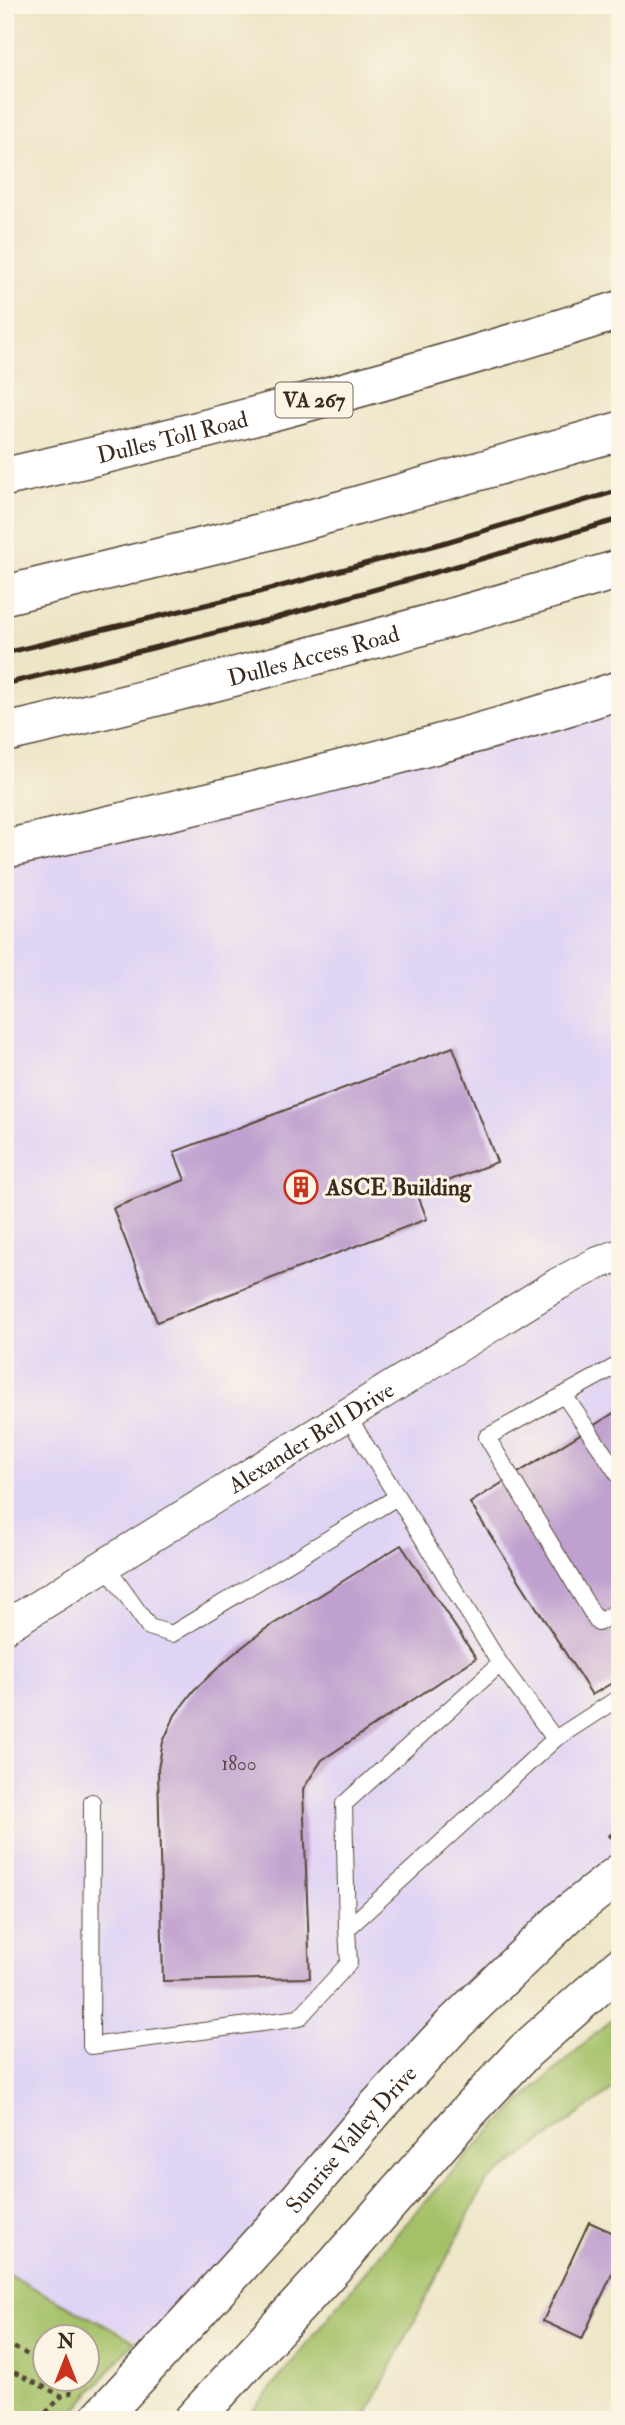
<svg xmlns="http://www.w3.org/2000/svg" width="625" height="2425" font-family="'IM FELL Double Pica',serif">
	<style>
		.built { fill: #e0d4f4 }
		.green { fill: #a4c168; stroke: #707643; stroke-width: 2; fill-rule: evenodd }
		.building { fill: #bfa0cf }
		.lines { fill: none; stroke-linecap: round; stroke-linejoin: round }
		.lane-casing { stroke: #564637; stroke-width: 18 }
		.street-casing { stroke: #564637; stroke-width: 34 }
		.secondary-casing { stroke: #564637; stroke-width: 41 }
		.highway-casing { stroke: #564637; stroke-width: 41 }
		.path { stroke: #564637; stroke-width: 4.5; stroke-dasharray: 5 5; stroke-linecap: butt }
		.lane { stroke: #fff; stroke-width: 16 }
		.street { stroke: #fff; stroke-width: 32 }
		.secondary { stroke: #fff; stroke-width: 38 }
		.highway { stroke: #fff; stroke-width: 38 }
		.rail { stroke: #3b2a1e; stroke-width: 5 }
		.labels { text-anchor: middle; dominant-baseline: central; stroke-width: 6; stroke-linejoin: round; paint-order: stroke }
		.number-label { font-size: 19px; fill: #5c484a }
		.shield { fill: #fcf5e5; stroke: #75675a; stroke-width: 2 }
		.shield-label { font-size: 21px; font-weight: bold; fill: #3b2a1e }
		.street-label { font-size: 23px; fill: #3b2a1e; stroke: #fcf5e5 }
		.poi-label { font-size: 23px; font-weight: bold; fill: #3b2a1e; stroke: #fcf5e5; text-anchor: start }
	</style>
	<rect width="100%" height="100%" fill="#fcf5e5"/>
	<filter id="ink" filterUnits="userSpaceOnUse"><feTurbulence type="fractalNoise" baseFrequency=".0143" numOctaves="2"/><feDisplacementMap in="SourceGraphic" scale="14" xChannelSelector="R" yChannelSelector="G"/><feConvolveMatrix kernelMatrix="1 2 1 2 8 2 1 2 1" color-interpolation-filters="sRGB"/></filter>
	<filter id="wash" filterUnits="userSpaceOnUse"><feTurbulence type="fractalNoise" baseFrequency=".00686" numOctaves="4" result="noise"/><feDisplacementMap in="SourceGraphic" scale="28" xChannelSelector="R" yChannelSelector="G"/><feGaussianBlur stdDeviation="1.57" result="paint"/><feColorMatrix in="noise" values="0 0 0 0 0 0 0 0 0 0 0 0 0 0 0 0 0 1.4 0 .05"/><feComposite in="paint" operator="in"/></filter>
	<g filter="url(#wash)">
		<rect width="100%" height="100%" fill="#ece5c6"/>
		<polygon class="built" points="620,686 620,1878 434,2041 169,2355 5,2274 5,849"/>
		<g class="green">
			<path d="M620 2013V2084L485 2183 367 2414 380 2420H245C321 2328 393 2232 476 2147 521 2100 570 2055 620 2013Z"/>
			<path d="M5 2273 135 2341 67 2420H5ZM46 2338H88V2380H46Z"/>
		</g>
		<g id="blocks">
			<g class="building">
				<polygon points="453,1047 497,1162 417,1193 427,1219 157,1322 113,1208 185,1180 174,1152"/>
				<polygon points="620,1409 620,1678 592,1695 470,1503"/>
				<polygon points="401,1545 476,1658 322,1760 303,1789 310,1978 163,1981 158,1769 163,1742 175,1715 194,1690 231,1656 264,1630"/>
				<polygon points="589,2222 620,2236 620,2257 582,2339 543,2321"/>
			</g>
		</g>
	</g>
	<g filter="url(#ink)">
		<use href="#blocks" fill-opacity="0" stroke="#564637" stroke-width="2"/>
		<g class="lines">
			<defs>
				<g id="lane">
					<polyline points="620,1364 487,1437 598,1623 620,1609"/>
					<polyline points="564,1395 620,1477"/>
					<polyline points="347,1415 500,1664"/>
					<polyline points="105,1565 149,1627 172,1634 397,1497"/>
					<polyline points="555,1739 500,1664 344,1804 347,1929 555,1739 620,1697"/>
					<polyline points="92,1802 91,2046 299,2018 349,1963 347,1929"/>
				</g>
				<g id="street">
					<path id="s1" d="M5 1627 558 1284 596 1264 620 1255"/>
				</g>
				<g id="secondary">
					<path id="s2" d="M98 2420 285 2216 376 2108 454 2024 568 1914 620 1873"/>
					<polyline points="193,2420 338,2262 466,2114 525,2051 620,1967"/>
				</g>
				<g id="highway">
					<path id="s3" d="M5 477C213 431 417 374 620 310"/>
					<polyline points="5,595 257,534 620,431"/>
					<path id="s4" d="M5 733C212 686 416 629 620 569"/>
					<path d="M5 849C211 802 419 755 620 690"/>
				</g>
			</defs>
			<use href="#lane" class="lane-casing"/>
			<use href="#street" class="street-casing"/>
			<use href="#secondary" class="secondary-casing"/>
			<use href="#highway" class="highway-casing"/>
			<g class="path">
				<polyline points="609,1837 620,1829"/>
				<polyline points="5,2343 46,2364"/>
				<polyline points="5,2368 62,2396 72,2392"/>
				<polyline points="39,2420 62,2396"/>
			</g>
			<use href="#lane" class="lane"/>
			<use href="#street" class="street"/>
			<use href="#secondary" class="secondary"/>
			<use href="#highway" class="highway"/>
			<g class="rail">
				<polyline points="5,653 255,593 443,543 620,490"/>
				<polyline points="5,684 272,619 620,519"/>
			</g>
		</g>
	</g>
	<defs>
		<symbol id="building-ring" viewBox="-11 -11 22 22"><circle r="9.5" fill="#fcf5e5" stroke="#c8321e" stroke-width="1.5"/><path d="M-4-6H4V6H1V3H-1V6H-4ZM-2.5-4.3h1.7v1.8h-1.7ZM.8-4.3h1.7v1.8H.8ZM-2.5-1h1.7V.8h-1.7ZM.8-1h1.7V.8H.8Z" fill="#c8321e"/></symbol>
	</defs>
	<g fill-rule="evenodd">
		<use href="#building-ring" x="282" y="1168" width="38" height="38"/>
	</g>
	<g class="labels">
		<g class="number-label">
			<text x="239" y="1764">1800</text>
		</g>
		<rect class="shield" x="275.5" y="382.5" width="77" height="35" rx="5"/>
		<g class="shield-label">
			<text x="314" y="400">VA 267</text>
		</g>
		<g class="street-label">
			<text stroke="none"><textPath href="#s3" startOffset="172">Dulles Toll Road</textPath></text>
			<text stroke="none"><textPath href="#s4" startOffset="318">Dulles Access Road</textPath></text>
			<text stroke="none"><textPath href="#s1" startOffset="360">Alexander Bell Drive</textPath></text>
			<text stroke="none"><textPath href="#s2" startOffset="378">Sunrise Valley Drive</textPath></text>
		</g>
		<g class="poi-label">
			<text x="326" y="1187">ASCE Building</text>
		</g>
	</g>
	<rect width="625" height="2425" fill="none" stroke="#fcf5e5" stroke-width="28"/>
	<g transform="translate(66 2358)"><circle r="33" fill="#fcf5e5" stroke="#afa495" stroke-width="2"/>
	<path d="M0-5L12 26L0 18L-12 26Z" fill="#c8321e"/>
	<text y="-10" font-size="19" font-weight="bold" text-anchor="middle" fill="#3b2a1e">N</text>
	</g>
</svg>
